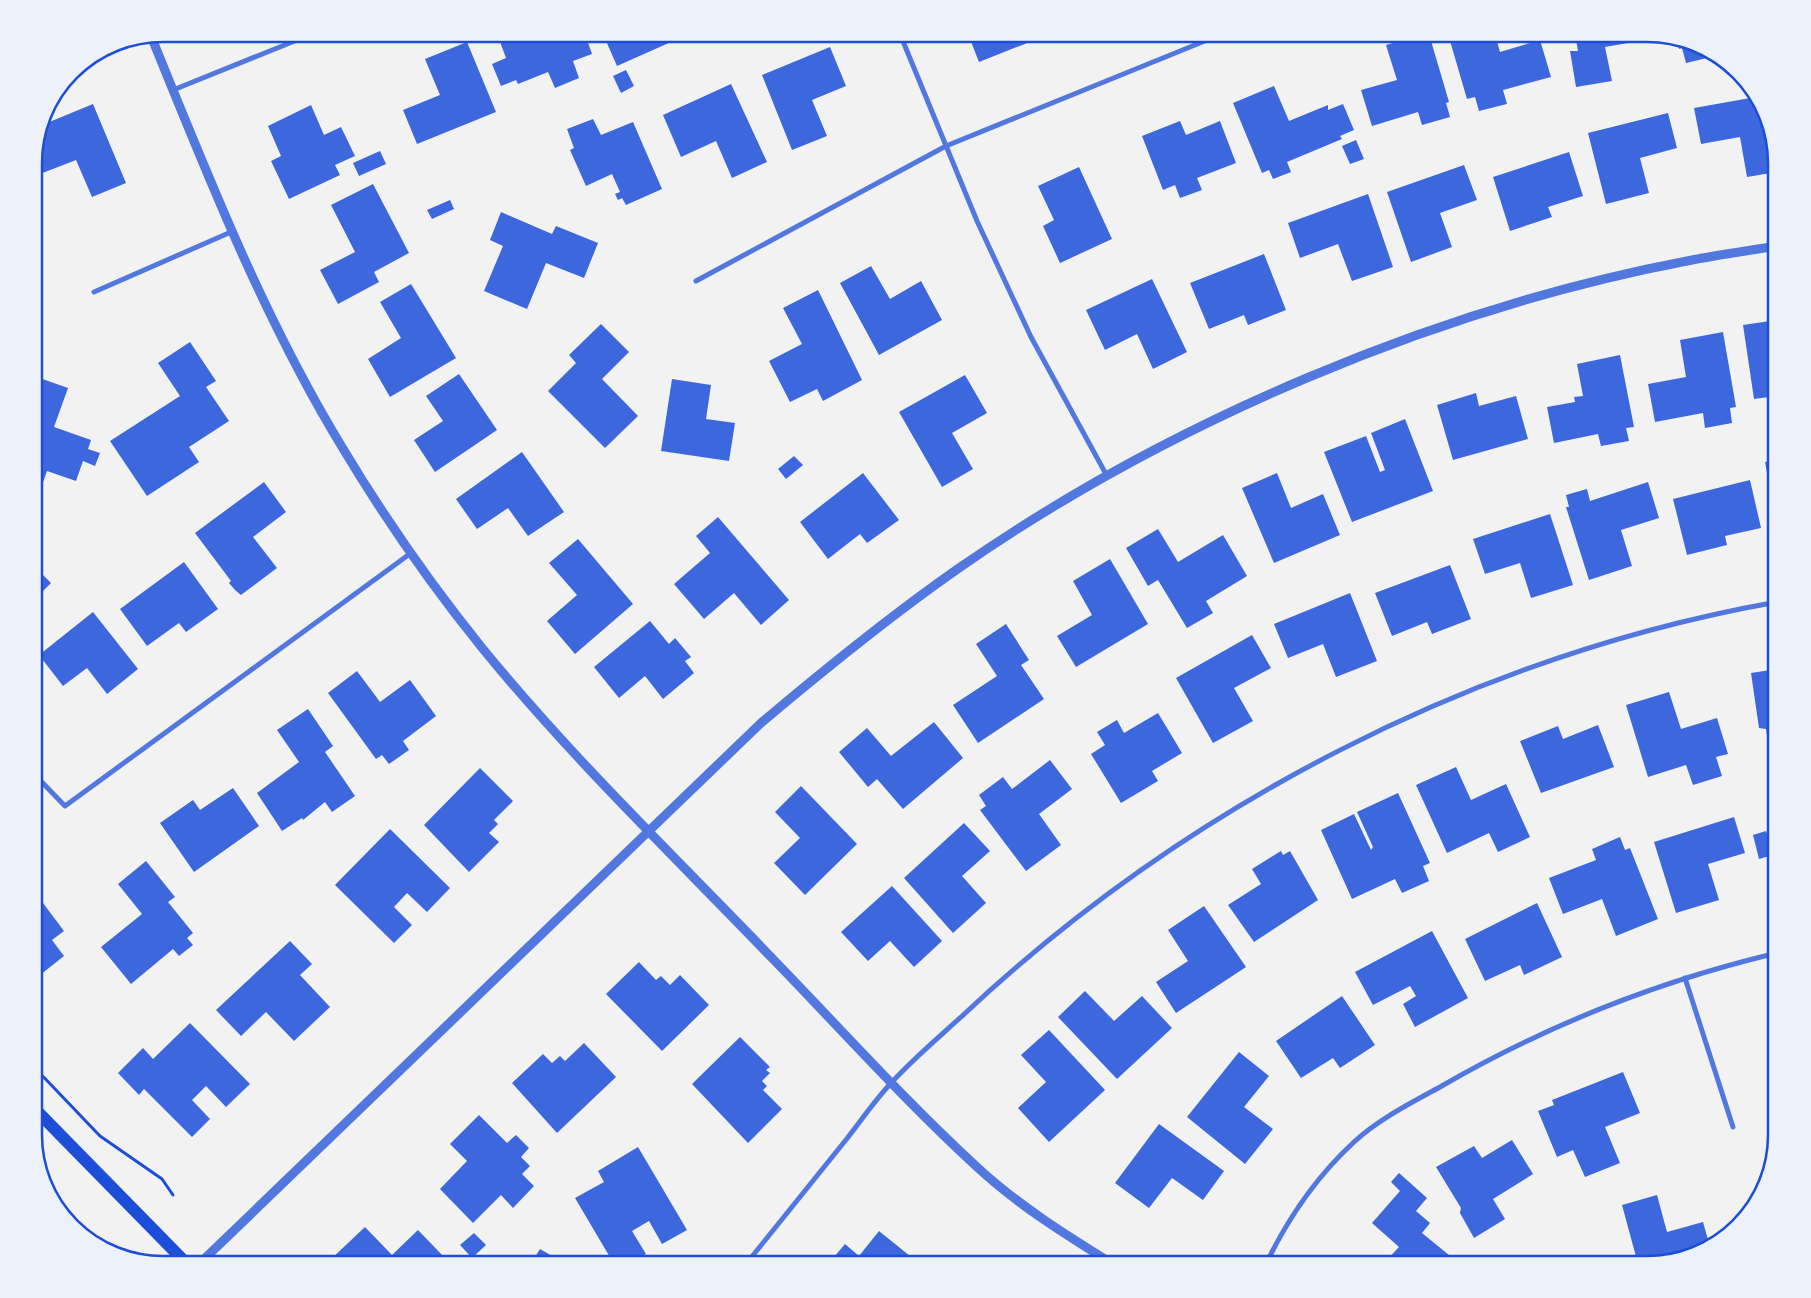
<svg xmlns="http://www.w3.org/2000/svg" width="1811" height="1298" font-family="'Fira Sans',sans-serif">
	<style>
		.building { fill: #3d67dc }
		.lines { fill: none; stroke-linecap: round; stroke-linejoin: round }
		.path { stroke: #1d4ed8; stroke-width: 3 }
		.minor { stroke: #5277de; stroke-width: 5 }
		.tertiary { stroke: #5277de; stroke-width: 9 }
		.primary { stroke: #1d4ed8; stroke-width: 12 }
		.rim { fill: none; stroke: #1d4ed8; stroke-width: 2.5 }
	</style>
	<rect width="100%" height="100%" fill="#f2f2f2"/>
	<g class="building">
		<polygon points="514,34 585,34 592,54 573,61 579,78 555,88 548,72 518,84 516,80 501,86 492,64 506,58 499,39"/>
		<polygon points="603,34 689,34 617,66"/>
		<polygon points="968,34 1050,34 979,62"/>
		<polygon points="1425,34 1429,34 1449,102 1446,103 1450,117 1422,125 1418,112 1372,126 1361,90 1397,80 1386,45"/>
		<polygon points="1448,34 1495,34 1500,52 1540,40 1551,77 1503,90 1507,104 1479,111 1475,97 1467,99"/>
		<polygon points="1575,34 1647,34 1657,35 1657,38 1605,47 1612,81 1576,87 1570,51 1578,51"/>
		<polygon points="1677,39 1689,41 1705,49 1707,58 1686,63 1682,48 1679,49"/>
		<polygon points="467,42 496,112 417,144 403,110 440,95 425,59"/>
		<polygon points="830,47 846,86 812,100 827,136 792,150 762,75"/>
		<polygon points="626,70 634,86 621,93 613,76"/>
		<polygon points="731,84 767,162 732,178 716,141 681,157 663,115"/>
		<polygon points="1274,86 1289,121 1328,105 1328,110 1343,104 1354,130 1340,136 1342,139 1287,162 1291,172 1273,179 1269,170 1262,173 1233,103"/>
		<polygon points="1756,97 1764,106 1777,172 1747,177 1740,137 1701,144 1694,108"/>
		<polygon points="93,104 126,183 92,197 76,160 40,174 34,155 42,125"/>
		<polygon points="311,105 324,135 341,127 355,156 335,165 340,175 289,199 271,161 281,156 268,126"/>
		<polygon points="1668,113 1677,148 1640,158 1649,193 1606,204 1588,133"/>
		<polygon points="593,119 601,135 633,122 662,189 626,205 622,198 618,200 615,194 620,192 612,174 586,186 570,150 574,148 567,129"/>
		<polygon points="1180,121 1186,135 1220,121 1236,163 1197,178 1202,190 1180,198 1175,185 1163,190 1142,136"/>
		<polygon points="1356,140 1364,159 1350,164 1342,146"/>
		<polygon points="380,151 386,164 359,176 353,163"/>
		<polygon points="1569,152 1583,196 1548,207 1552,217 1510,231 1493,177"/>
		<polygon points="1464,165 1477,200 1440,213 1452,247 1411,262 1387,192"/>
		<polygon points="1079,167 1112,239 1060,263 1043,226 1054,220 1038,186"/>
		<polygon points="373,184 409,253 374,272 379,282 338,304 320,270 355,252 331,205"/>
		<polygon points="1368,194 1393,267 1352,281 1338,244 1300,258 1288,223"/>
		<polygon points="450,200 454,209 432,219 427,210"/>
		<polygon points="501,212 552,234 556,226 598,243 584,278 546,263 527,309 484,291 503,246 490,240"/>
		<polygon points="1264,254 1286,310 1248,325 1244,315 1209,329 1190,283"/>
		<polygon points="871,266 890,299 921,281 942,320 879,355 840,283"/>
		<polygon points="1152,279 1187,352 1153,369 1137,334 1105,350 1086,310"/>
		<polygon points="411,284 456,358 390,397 368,359 401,338 380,302"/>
		<polygon points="818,290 862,380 823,401 817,389 790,402 769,361 802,344 783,308"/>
		<polygon points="1777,320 1777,396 1754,399 1743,325"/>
		<polygon points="601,324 629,352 602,379 638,416 605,448 548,391 576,363 569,355"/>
		<polygon points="1723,332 1736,407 1730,408 1732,423 1705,428 1703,413 1655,422 1648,384 1686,377 1680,340"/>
		<polygon points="190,342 216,381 206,387 229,421 189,447 199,462 147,496 110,441 180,396 158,363"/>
		<polygon points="1620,355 1634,427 1626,428 1629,441 1601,446 1598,434 1554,443 1547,407 1575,402 1574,397 1583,396 1577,364"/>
		<polygon points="459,374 497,430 435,472 414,440 443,421 426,396"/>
		<polygon points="965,375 987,413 952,433 973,469 942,487 899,412"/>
		<polygon points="34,376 68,388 54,427 91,440 88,449 100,453 95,466 83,461 76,481 47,471 40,491 34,489"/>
		<polygon points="672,379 711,385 706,419 735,423 729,461 661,451"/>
		<polygon points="1476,393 1479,406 1516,396 1528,439 1453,460 1437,405"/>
		<polygon points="1405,419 1433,491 1352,522 1324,452 1366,436 1380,472 1385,470 1371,433"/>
		<polygon points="522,452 564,512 528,536 508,508 477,529 456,499"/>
		<polygon points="794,456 803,465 786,479 778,469"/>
		<polygon points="1777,460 1777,523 1776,523 1765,462"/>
		<polygon points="863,473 899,520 867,543 860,534 828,559 800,522"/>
		<polygon points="1277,473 1291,508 1323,494 1340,535 1274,563 1242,488"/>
		<polygon points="1750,480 1761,528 1725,536 1727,545 1687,555 1673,499"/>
		<polygon points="264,482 286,512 253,537 277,568 241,595 235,590 229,583 231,581 195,533"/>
		<polygon points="1648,482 1659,518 1621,530 1632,566 1589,580 1566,507 1569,507 1566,495 1587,489 1590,501"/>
		<polygon points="1550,514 1573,585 1531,598 1520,563 1485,574 1473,539"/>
		<polygon points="718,517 789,600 761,625 734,593 704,619 674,584 710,553 696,536"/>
		<polygon points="1158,529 1178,562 1223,535 1247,576 1206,601 1213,613 1187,628 1158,580 1148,586 1126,548"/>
		<polygon points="578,539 633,604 575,654 547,621 577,595 549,563"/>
		<polygon points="1110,559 1148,624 1076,667 1057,636 1092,615 1073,581"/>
		<polygon points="184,562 218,609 186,632 179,623 147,646 120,609"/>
		<polygon points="1450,565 1471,619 1432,634 1427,622 1392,636 1375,593"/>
		<polygon points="34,566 51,583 34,600"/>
		<polygon points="1350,593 1377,661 1336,677 1323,644 1288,658 1274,624"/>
		<polygon points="93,612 138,669 107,694 87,668 63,686 39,655"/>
		<polygon points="650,621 669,644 675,638 691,657 685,661 694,673 663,699 645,676 619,698 594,667"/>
		<polygon points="1006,624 1029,660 1021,665 1044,699 978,743 953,705 997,676 976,644"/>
		<polygon points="1252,635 1271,668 1234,688 1253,721 1213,743 1176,678"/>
		<polygon points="1777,669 1777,753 1770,754 1766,729 1759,728 1751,673"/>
		<polygon points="357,671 380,702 410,680 436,716 403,741 409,750 389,764 382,755 376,759 328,693"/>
		<polygon points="1669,692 1681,729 1717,718 1728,754 1716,757 1722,776 1693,785 1686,765 1648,777 1626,705"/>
		<polygon points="308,709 333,746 325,752 355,796 332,812 325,802 303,820 302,818 282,831 257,793 299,762 277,730"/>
		<polygon points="1158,713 1182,753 1152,771 1158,781 1121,803 1091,754 1105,745 1097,732 1117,720 1124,733"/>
		<polygon points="934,722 963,758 903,809 877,779 868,787 839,752 867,728 891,756"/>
		<polygon points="1598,725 1614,767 1541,793 1520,741 1558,726 1563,739"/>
		<polygon points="1050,760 1072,789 1039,814 1061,845 1026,871 980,810 986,806 979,795 1003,777 1012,789"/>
		<polygon points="1456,767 1471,800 1506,784 1530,837 1498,852 1489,833 1447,853 1416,785"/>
		<polygon points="480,768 513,801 494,820 498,824 489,833 499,842 469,872 424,825"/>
		<polygon points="801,786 857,844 805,895 774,863 800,838 775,812"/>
		<polygon points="233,788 259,826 194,872 160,823 193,800 200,810"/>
		<polygon points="1398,793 1430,863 1423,866 1429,881 1402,893 1395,879 1352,899 1321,830 1354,814 1371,850 1373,847 1357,812"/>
		<polygon points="1734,817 1745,853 1708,864 1719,900 1676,913 1654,842"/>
		<polygon points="964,823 990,851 962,876 986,903 953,933 904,878"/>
		<polygon points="1777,827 1777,851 1776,851 1772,828"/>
		<polygon points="390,829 450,888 427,912 407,893 394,907 412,925 394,943 335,885"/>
		<polygon points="1766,831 1773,855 1759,859 1753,835"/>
		<polygon points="1620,837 1625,850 1630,848 1658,919 1616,936 1602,899 1563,914 1549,878 1596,860 1592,849"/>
		<polygon points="1281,851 1283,855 1290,851 1318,900 1254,942 1228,905 1261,884 1252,869"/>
		<polygon points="146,861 175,897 168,902 193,933 187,938 193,945 179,956 173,949 131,984 101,947 142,914 118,884"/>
		<polygon points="892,886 942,941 914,967 890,941 868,961 841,932"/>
		<polygon points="40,899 64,931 52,940 64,956 40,975 34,967 34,904"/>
		<polygon points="1537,903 1562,957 1524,975 1520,965 1485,981 1465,939"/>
		<polygon points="1204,906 1246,967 1176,1013 1156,982 1188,961 1168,930"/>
		<polygon points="1432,931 1468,998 1415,1027 1403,1004 1416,996 1410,986 1373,1005 1355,972"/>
		<polygon points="290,941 312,964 300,975 330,1007 294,1041 266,1012 241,1036 216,1010"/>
		<polygon points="639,962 656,980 661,976 670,985 680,975 709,1005 662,1051 606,994"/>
		<polygon points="1085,991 1114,1021 1142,996 1172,1028 1117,1079 1058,1017"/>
		<polygon points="1342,996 1375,1045 1340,1068 1333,1058 1301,1078 1276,1041"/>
		<polygon points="190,1023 250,1084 226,1107 206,1086 192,1100 210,1119 192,1137 144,1089 139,1095 118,1073 143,1048 153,1059"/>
		<polygon points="1049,1030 1105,1090 1049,1142 1018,1108 1046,1082 1021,1055"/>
		<polygon points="740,1037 770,1067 766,1070 770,1073 762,1081 767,1086 763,1090 782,1109 748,1143 692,1084"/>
		<polygon points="584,1043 616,1077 557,1133 512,1083 543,1054 552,1063 560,1056 565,1061"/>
		<polygon points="1239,1052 1269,1076 1244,1107 1273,1129 1245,1164 1187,1117"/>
		<polygon points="1623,1072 1640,1113 1605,1127 1620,1163 1585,1177 1573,1150 1557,1157 1538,1111 1554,1105 1552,1100"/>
		<polygon points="479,1115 507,1143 516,1135 529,1148 521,1157 530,1166 522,1174 534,1186 513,1208 501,1195 473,1223 440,1189 467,1161 450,1144"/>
		<polygon points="1159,1124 1224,1171 1203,1200 1172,1178 1149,1208 1115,1183"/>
		<polygon points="1512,1140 1533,1174 1493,1199 1505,1219 1474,1238 1460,1213 1461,1208 1436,1167 1474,1146 1482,1158"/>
		<polygon points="638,1147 687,1230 662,1244 649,1221 632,1231 646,1254 629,1264 614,1264 575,1198 604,1182 598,1171"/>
		<polygon points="1399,1173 1427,1198 1416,1211 1430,1223 1422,1233 1460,1264 1383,1264 1399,1247 1372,1223 1400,1191 1391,1182"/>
		<polygon points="1657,1195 1667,1232 1703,1222 1710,1247 1705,1251 1647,1264 1638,1264 1622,1205"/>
		<polygon points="365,1227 392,1255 418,1230 444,1257 436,1264 331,1264 329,1261"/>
		<polygon points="879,1231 910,1256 904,1264 828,1264 845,1244 859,1256"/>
		<polygon points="474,1233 486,1245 472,1258 460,1245"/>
		<polygon points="540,1249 547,1253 564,1264 518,1264 522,1257 531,1263"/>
	</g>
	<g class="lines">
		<polyline class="path" points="34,1067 100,1136 162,1179 173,1195"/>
		<g class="minor">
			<polyline points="900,34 977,221 1031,337 1107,476"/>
			<polyline points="173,90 312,34"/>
			<polyline points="696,281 946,146 1222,34"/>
			<polyline points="94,292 231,232"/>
			<polyline points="34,774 65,806 411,553"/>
			<polyline points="1685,978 1733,1127"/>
			<path d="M746 1264C779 1223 812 1182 845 1141 860 1122 875 1100 892 1082 913 1059 938 1038 961 1017 1185 806 1473 656 1777 602"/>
			<path d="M1266 1264C1288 1218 1316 1177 1354 1142 1379 1119 1411 1103 1440 1087 1545 1026 1659 981 1777 953"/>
		</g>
		<g class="tertiary">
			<path d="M151 36C208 176 263 317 342 447 384 517 432 586 483 649 572 758 674 856 771 957 839 1027 905 1101 977 1167 1018 1205 1066 1235 1113 1264"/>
			<path d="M199 1264 761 723C825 669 890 616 959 568 1169 422 1435 309 1687 261 1717 255 1747 251 1777 246"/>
		</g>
		<polyline class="primary" points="34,1108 187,1264"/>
	</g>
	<path d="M0 0H1811V1298H0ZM163 42H1647A121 121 0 0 1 1768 163V1135A121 121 0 0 1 1647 1256H163A121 121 0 0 1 42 1135V163A121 121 0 0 1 163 42Z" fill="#edf1fc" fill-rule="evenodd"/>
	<path class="rim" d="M163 42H1647A121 121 0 0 1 1768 163V1135A121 121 0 0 1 1647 1256H163A121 121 0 0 1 42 1135V163A121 121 0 0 1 163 42Z"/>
</svg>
